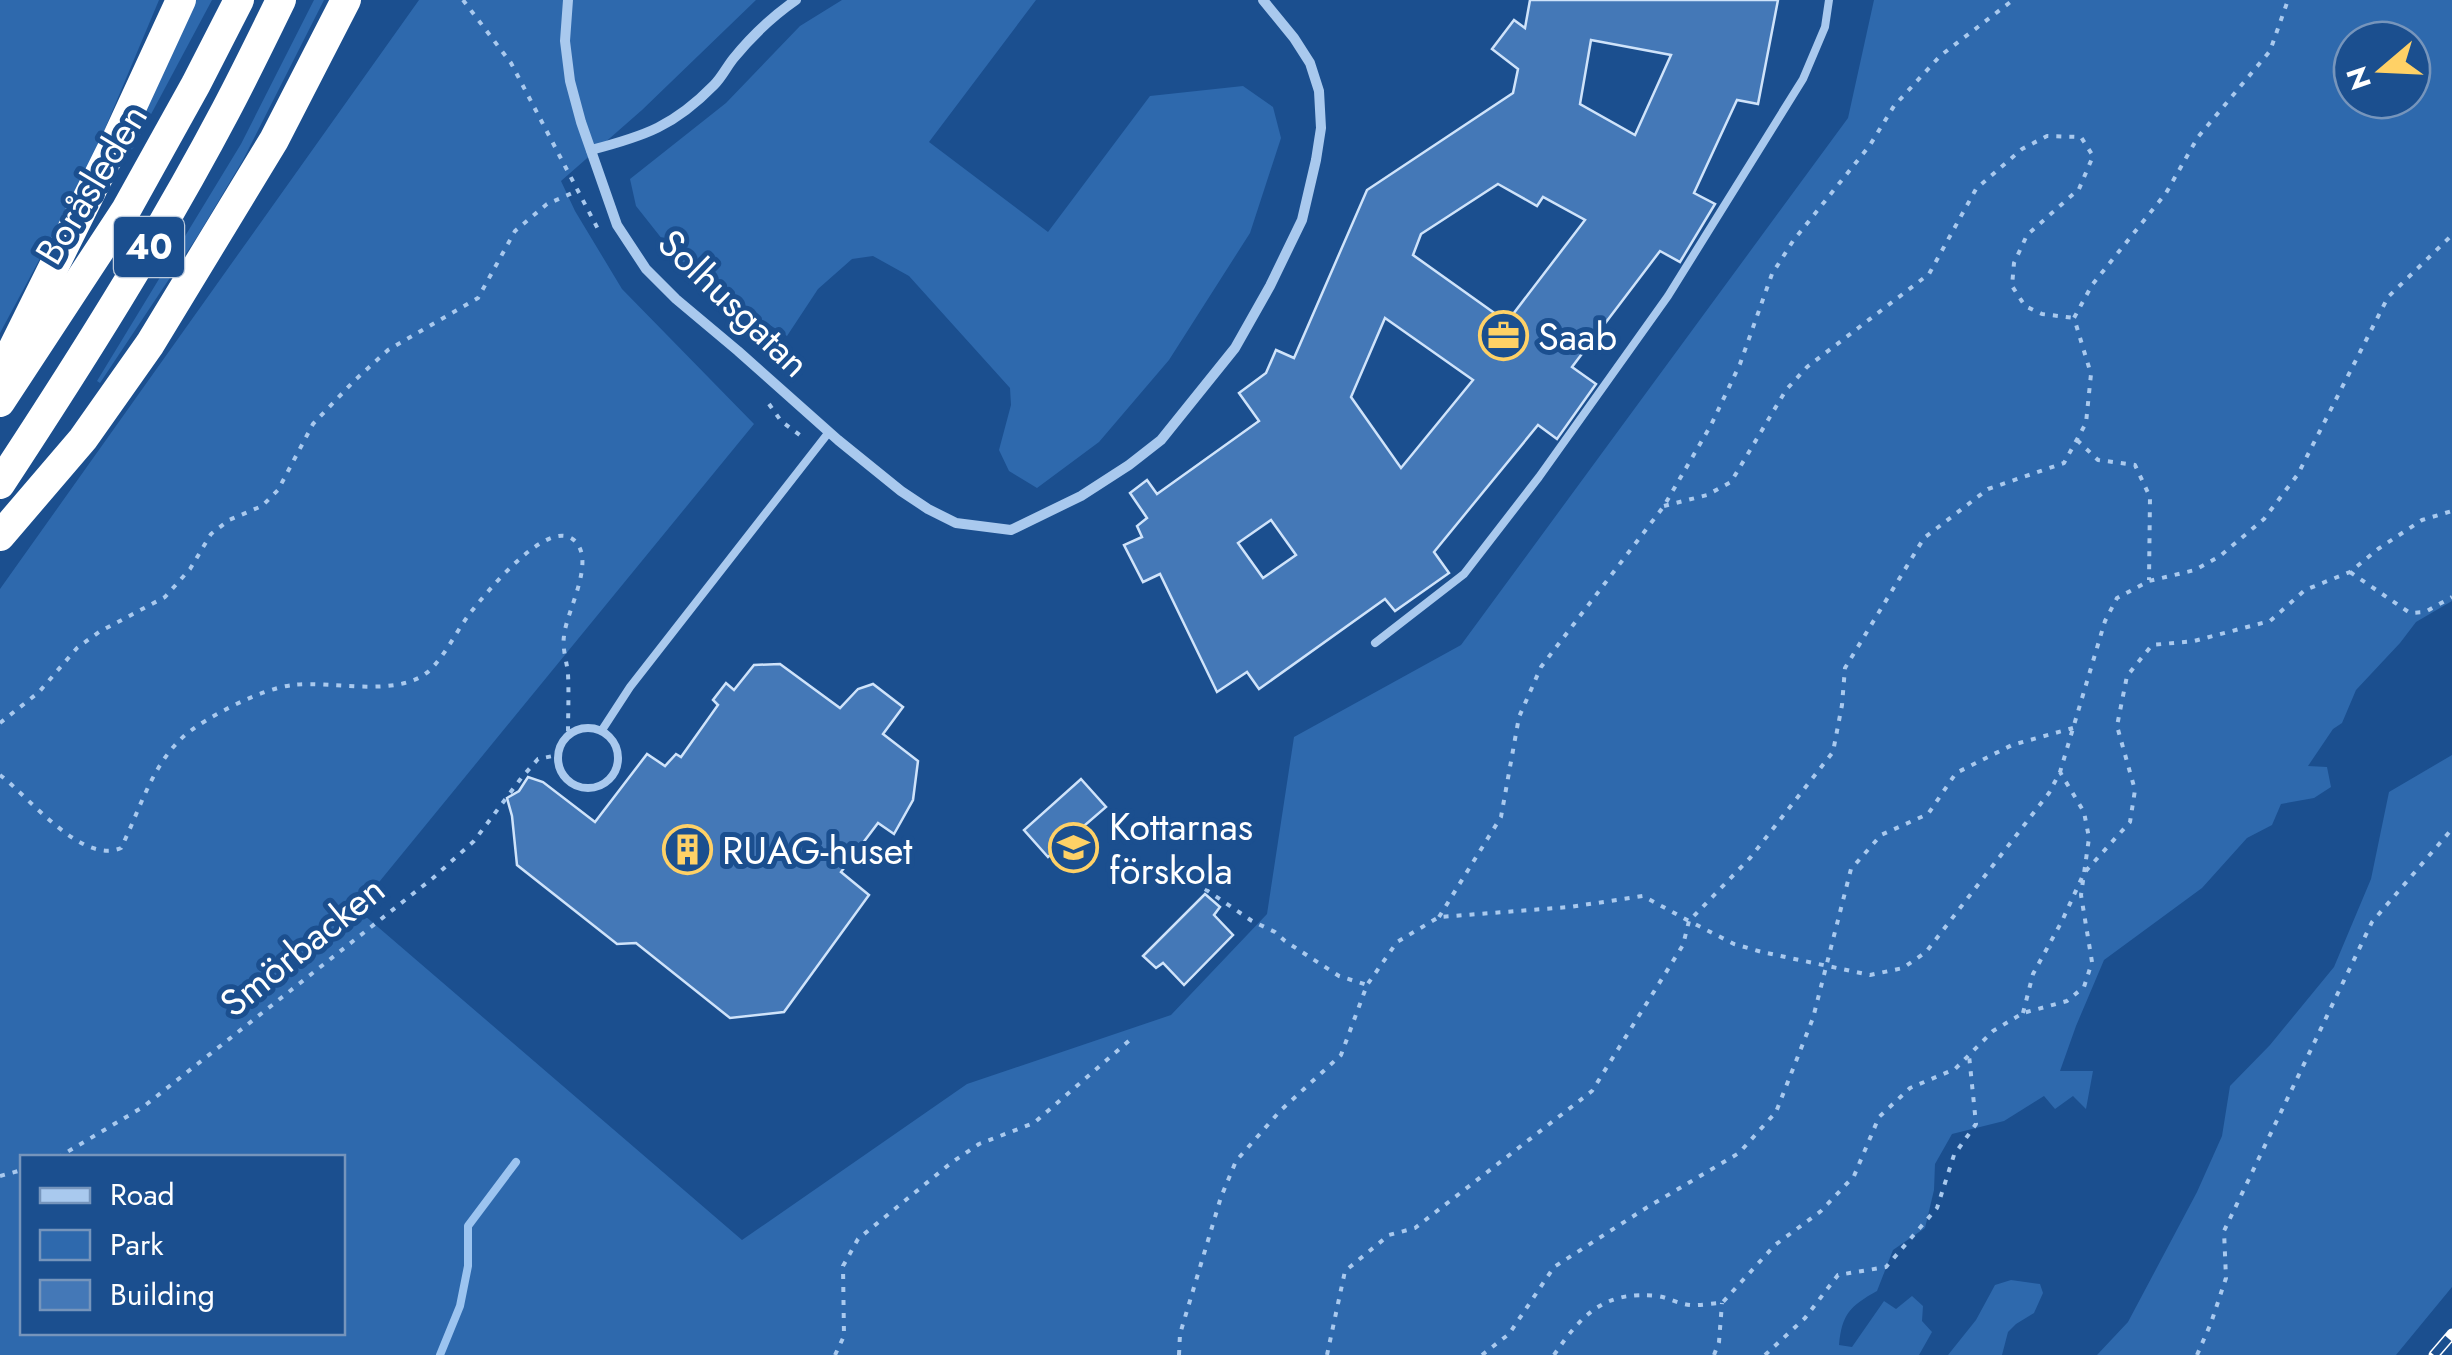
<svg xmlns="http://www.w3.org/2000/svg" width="2452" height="1355" font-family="Jost,sans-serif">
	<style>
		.green { fill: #2e69ad; fill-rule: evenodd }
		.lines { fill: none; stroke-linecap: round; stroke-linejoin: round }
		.stream { stroke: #9cc4f0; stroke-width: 8 }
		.building { fill: #4478b7; stroke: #cfe3fa; stroke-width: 2.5; fill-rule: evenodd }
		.path { stroke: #a9c9ee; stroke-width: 4; stroke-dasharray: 5 8; stroke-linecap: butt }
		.lane { stroke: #a9c9ee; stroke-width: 8 }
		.street { stroke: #a9c9ee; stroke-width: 10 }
		.highway { stroke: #fff; stroke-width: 30 }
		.rail-casing { stroke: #fff; stroke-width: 11 }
		.rail { stroke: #1b4f8f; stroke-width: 8; stroke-dasharray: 22; stroke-linecap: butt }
		.labels { text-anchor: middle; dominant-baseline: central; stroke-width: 10; stroke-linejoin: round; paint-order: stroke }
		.shield { fill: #1b4f8f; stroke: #bbcadd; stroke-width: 2.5 }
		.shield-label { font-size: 35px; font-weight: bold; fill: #fff }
		.street-label { font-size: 38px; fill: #fff; stroke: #1b4f8f }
		.poi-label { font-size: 38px; fill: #fff; stroke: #1b4f8f; text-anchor: start }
	</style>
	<rect width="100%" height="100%" fill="#1b4f8f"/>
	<g class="green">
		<polygon points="0,0 159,0 88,169 0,333"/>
		<polygon points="195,0 212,0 133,148 125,155"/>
		<polygon points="314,0 324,0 243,160 197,237 100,383 97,381 241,144"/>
		<path d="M419 0H756L642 110 561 181 575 211 622 289 754 424 357 909 742 1240 967 1084 1171 1015 1267 914 1294 737 1461 645 1848 118 1874 0H2452V601L2416 622 2400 643 2356 690 2342 723 2333 729 2308 766 2327 767 2331 787 2314 798 2281 804 2272 825 2247 838 2202 888 2104 960 2076 1026 2060 1071H2093L2086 1109 2073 1096 2055 1109 2044 1096 2004 1121 1952 1134 1935 1164 1934 1190 1925 1228 1893 1250 1877 1291C1850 1306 1842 1314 1839 1345L1852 1347 1884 1301 1896 1309 1912 1296 1923 1306 1922 1321 1932 1332 1919 1355H0V589ZM2352 40H2412V100H2352ZM22 1158H342V1332H22Z"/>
		<polygon points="842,0 1036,0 929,142 1048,232 1150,96 1243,86 1273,107 1281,138 1250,233 1169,360 1099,442 1037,488 1009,471 999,450 1011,405 1010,388 909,276 873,256 852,259 818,289 787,336 689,273 636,206 630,179 726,103 800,26"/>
		<polygon points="2452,755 2452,1287 2396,1355 2097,1355 2128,1322 2197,1192 2222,1136 2230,1086 2270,1045 2334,967 2371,879 2389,792"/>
		<polygon points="2011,1280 2040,1284 2043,1293 2034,1313 2016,1324 2008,1332 2002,1355 1948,1355 1976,1320 1995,1285"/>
	</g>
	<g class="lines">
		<polyline class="stream" points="440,1355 460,1306 468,1266 468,1226 516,1162"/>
	</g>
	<g class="building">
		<path d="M1530 0H1778L1758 104 1737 100 1694 193 1715 204 1680 262 1660 251 1572 367 1596 384 1557 439 1538 425 1434 552 1449 573 1395 611 1385 599 1259 689 1247 672 1217 692 1160 574 1143 582 1124 545 1142 537 1137 526 1147 518 1130 493 1147 480 1157 494 1259 421 1239 393 1266 373 1276 350 1294 358 1367 190 1513 93 1518 69 1492 49 1514 20 1525 28ZM1591 40 1671 55 1635 135 1580 104ZM1498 184 1537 206 1543 197 1585 220 1507 322 1413 255 1421 234ZM1385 318 1473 380 1401 468 1351 397ZM1271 520 1296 555 1263 578 1238 543Z"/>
		<polygon points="780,664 840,708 858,689 873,684 903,707 883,734 918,761 913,800 894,834 878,823 841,872 869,895 784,1012 730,1018 636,943 617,944 517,865 512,816 507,798 519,791 528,777 543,782 595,822 647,754 665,766 676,754 681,757 718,705 713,700 726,683 734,690 754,665"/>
		<polygon points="1081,779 1106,807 1048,857 1024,830"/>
		<polygon points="1205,894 1220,907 1214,915 1233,935 1184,985 1163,963 1156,968 1143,956"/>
	</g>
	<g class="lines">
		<g class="path">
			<polyline points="463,0 511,63 599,231"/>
			<polyline points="769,404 781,421 805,439"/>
			<polyline points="2077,440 2098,460 2135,465 2150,497 2149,580"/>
			<polyline points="1664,506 1707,495 1731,482 1786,390 1807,367 1929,274 1976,189 2022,149 2047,136 2081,137 2093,156 2079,189 2027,235 2014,263 2012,286 2025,306 2042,314 2074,318"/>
			<polyline points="2350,572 2410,613 2425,612 2452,597"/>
			<polyline points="0,723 39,692 77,648 99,632 165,597 190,569 211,534 229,520 262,506 278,490 313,424 354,381 388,350 478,298 515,231 547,204 577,191"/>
			<path d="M0 775C29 797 82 865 121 848 140 810 151 766 184 736 206 717 263 688 293 685 332 680 402 700 432 668 447 652 457 630 471 612 486 593 549 515 575 541 596 562 566 612 564 636 562 648 567 662 568 674 569 694 568 714 568 734"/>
			<polyline points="1205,889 1252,921 1275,932 1285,941 1339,976 1367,985"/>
			<polyline points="1439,917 1501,817 1519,717 1541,667 1664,506 1711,425 1740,364 1772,274 1793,241 1870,145 1894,106 1940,56 2013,0"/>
			<polyline points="2023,1013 2033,974 2062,921 2084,873 2130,822 2135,790 2117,726 2127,676 2152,645 2194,641 2270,621 2305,590 2350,572 2378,549 2422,520 2452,511"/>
			<polyline points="57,1158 143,1107 433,878 474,841 522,777 538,759 558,755"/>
			<polyline points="0,1176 22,1170"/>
			<polyline points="835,1355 844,1336 843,1266 858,1239 951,1163 979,1144 1034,1123 1131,1039"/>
			<polyline points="1179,1355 1180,1334 1221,1197 1236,1161 1280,1111 1341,1055 1367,985 1397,942 1439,917 1570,907 1643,896 1689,921 1750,858 1833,752 1842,705 1845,668 1924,538 1988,489 2064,463 2086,423 2091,374 2074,318 2092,285 2166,193 2198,137 2270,51 2288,0"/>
			<polyline points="1327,1355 1345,1271 1389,1235 1415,1228 1592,1091 1683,945 1689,921 1734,944 1762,952 1870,975 1903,968 1926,952 2049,793 2060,772 2105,621 2117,598 2149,581 2195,570 2220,556 2264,519 2298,474 2388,297 2452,235"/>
			<polyline points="1482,1355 1509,1334 1554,1267 1646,1208 1739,1153 1776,1112 1813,1018 1851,869 1881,835 1928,814 1956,773 2012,745 2073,728"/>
			<path d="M1554 1355C1582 1314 1605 1290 1658 1296 1669 1298 1679 1304 1690 1305 1700 1306 1712 1303 1722 1303L1775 1245 1821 1211 1854 1176 1879 1117 1910 1088 1955 1069 1993 1031 2023 1013 2067 1001 2084 987 2092 962 2081 895 2089 838 2084 812 2060 772"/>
			<polyline points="1714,1355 1719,1342 1722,1303"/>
			<polyline points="1765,1355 1805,1318 1838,1275 1886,1267 1937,1208 1954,1155 1976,1124 1969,1055"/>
			<polyline points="2197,1355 2211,1323 2226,1278 2224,1231 2372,922 2452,829"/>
		</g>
		<g class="lane">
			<polyline points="1375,643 1464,574 1539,477 1668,296 1803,79 1825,27 1829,0"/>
			<circle cx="588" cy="758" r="30"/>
			<polyline points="602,730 630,687 829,432"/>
		</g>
		<g class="street">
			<polyline points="568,0 565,41 570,81 581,122 617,225 646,269 676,299 738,351 838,440 901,491 928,509 956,523 1011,530 1081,496 1129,465 1161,440 1235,348 1270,286 1302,220 1316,160 1321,128 1319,91 1310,63 1294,38 1263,0"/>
			<path d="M591 150C645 136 674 126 714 85 722 77 726 68 733 59 750 38 773 16 796 0"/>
		</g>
		<g class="highway">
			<polyline points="4,367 116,141 181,0"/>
			<polyline points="0,402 126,210 196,84 239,0"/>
			<path d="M0 484C80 362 158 239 226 110 245 74 263 37 281 0"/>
			<polyline points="0,536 83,439 150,344 274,140 346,0"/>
		</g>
		<defs>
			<polyline id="rail" points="2434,1355 2452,1334"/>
		</defs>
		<use href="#rail" class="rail-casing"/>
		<use href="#rail" class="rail"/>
	</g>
	<defs>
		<symbol id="office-ring" viewBox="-11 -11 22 22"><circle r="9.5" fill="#1b4f8f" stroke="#ffd166" stroke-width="1.5"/><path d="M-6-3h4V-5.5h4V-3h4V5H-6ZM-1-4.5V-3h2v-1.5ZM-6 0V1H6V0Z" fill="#ffd166"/></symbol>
		<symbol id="school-ring" viewBox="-11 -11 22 22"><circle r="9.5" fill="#1b4f8f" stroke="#ffd166" stroke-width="1.5"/><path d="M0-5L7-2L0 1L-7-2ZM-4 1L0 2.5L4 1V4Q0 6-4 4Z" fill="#ffd166"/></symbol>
		<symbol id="building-ring" viewBox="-11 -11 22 22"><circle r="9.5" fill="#1b4f8f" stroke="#ffd166" stroke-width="1.5"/><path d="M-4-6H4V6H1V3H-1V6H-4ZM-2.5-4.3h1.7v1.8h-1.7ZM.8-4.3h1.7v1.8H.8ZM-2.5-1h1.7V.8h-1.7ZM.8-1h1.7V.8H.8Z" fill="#ffd166"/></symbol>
	</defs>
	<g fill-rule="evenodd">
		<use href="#office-ring" x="1476" y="308" width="55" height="55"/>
		<use href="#school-ring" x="1046" y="820" width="55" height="55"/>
		<use href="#building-ring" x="660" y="822" width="55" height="55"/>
	</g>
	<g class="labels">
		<rect class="shield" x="114" y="217" width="70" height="60" rx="8"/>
		<g class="shield-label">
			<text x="149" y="247">40</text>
		</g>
		<g class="street-label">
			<text transform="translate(91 184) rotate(-59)">Boråsleden</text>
			<text transform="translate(734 303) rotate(44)">Solhusgatan</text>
			<text transform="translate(302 946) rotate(-39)">Smörbacken</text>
		</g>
		<g class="poi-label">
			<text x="1538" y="336">Saab</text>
			<text x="1109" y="826">Kottarnas<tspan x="1109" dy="44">förskola</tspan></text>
			<text x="722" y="850">RUAG-huset</text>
		</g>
	</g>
	<rect x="20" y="1155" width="325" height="180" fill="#1b4f8f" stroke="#7695bc" stroke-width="2.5"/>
	<rect x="40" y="1188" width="50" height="15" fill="#a9c9ee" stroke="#7695bc" stroke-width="2.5"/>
	<text x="110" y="1205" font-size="30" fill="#ffffff">Road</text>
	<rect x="40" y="1230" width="50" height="30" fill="#2e69ad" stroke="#7695bc" stroke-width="2.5"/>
	<text x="110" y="1255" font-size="30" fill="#ffffff">Park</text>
	<rect x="40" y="1280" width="50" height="30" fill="#4478b7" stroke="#7695bc" stroke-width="2.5"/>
	<text x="110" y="1305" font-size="30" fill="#ffffff">Building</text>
	<g transform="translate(2382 70) rotate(251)"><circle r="48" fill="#1b4f8f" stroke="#7695bc" stroke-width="2.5"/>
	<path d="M0-8L18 38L0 25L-18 38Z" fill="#ffd166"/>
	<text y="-15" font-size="28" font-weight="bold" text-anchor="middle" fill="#ffffff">N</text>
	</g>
</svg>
